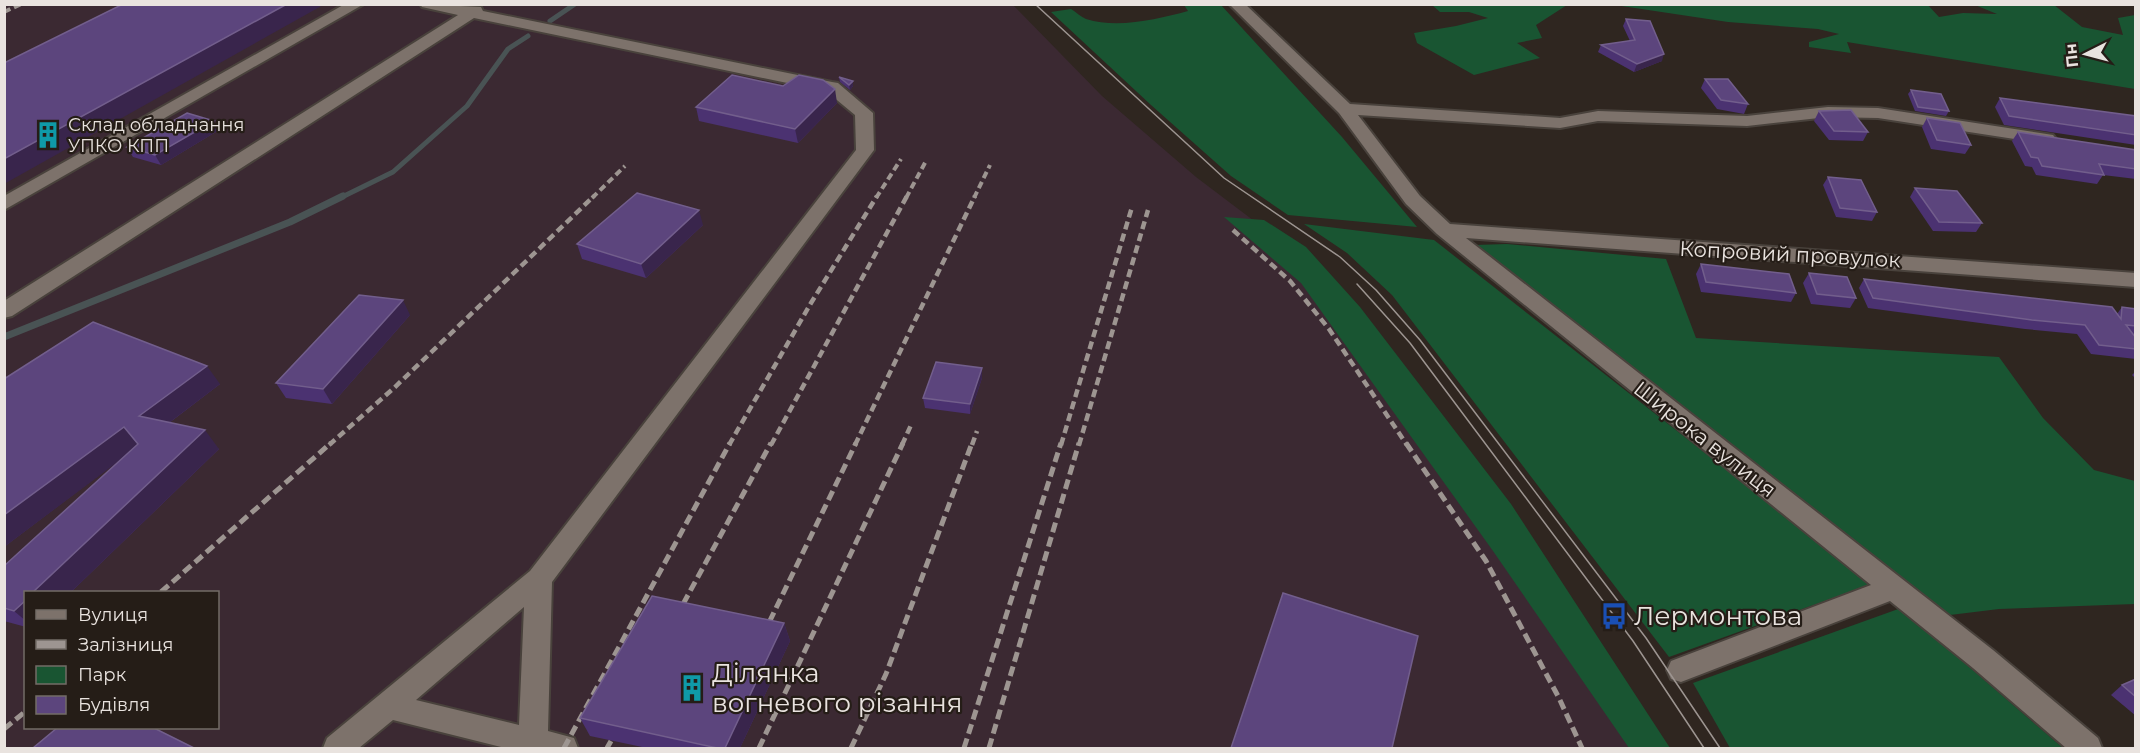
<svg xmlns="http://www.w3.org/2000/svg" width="2140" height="753" font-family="Montserrat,sans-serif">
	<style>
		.industrial { fill: #3b2932; fill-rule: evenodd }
		.green { fill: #195532 }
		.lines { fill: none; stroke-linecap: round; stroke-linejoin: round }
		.stream-far1 { stroke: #495354; stroke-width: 5 }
		.stream { stroke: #495354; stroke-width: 7 }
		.minor-casing { stroke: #49423c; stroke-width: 4 }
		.minor { fill: #7d726b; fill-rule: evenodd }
		.tram { stroke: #9d9591; stroke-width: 1.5 }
		.rail-far2 { stroke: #9d9591; stroke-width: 4; stroke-dasharray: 7 4; stroke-linecap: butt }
		.rail-far1 { stroke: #9d9591; stroke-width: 4.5; stroke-dasharray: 8 4.5; stroke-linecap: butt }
		.rail { stroke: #9d9591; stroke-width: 5; stroke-dasharray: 10 5; stroke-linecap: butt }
		.wall { fill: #4b3271 }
		.shaded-wall { fill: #39254c }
		.building { fill: #5c457d; stroke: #725e8c; stroke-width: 1.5 }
		.labels { text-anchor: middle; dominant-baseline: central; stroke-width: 4.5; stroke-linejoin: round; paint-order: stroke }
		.far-poi-label { font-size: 18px; fill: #e9e3df; stroke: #251d17; text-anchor: start }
		.street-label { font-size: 21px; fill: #e9e3df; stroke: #251d17 }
		.near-poi-label { font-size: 26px; fill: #e9e3df; stroke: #251d17; text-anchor: start }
	</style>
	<rect width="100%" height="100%" fill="#2f2620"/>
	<path class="industrial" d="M4 5H1013L1102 96 1196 177 1311 264 1643 748H5ZM26 592H218V728H26Z"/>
	<g class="green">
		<polygon points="1927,4 1939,17 1963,13 1997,14 1975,5 2054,5 2082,27 2123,35 2118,18 2135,15 2135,89 1847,42 1851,53 1809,47 1809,42 1839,34 1818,29 1728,22 1615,5"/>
		<path d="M1184 5H1221L1342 137 1417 227 1288 215 1231 176 1151 105 1051 12 1071 9C1076 12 1081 17 1086 19 1118 29 1158 19 1188 11Z"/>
		<polygon points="1432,5 1567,5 1536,25 1542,38 1517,43 1540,58 1474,75 1417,43 1414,33 1456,26 1488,18 1469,12 1440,12"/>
		<polygon points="1224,217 1264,220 1306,247 1360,307 1511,504 1670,748 1629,748 1493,551 1301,283"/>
		<polygon points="1304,224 1434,240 1872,584 1669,657 1392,295 1347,253"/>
		<polygon points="1507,244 1666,259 1696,338 1999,357 2043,418 2094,470 2135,481 2135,604 1999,609 1950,615 1475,245"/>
		<polygon points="1901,608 2063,748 1730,748 1693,683"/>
	</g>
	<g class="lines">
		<g class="stream-far1">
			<polyline points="550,21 575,4"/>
			<polyline points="340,198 393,172 467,106 508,49 528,36"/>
		</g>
		<polyline class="stream" points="4,337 290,222 343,196"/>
		<defs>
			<g id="minor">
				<polygon points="345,4 364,4 4,210 4,196"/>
				<path d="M420 4 481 7 483 11 832 82 838 83 873 113 874 150 552 582 548 731 574 738 578 748H505L393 720 359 748H323L327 738 530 571 856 150 855 115 826 91 474 18 12 316 4 318V301L458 15 422 7ZM524 607 519 725 416 700Z"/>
				<polygon points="1229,4 1245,4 1350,104 1560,118 1598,111 1747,116 1828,107 1878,108 2053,135 2056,139 2053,143 2047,144 1878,118 1828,117 1747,126 1598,121 1560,128 1358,115 1420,196 1450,224 2136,273 2136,287 1466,238 1993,650 2098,738 2102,748 2066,748 1973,668 1890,601 1681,682 1671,679 1667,670 1671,661 1871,585 1437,234 1406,204 1339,113"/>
			</g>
		</defs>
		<use href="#minor" class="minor-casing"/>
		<use href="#minor" class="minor"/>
		<g class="tram">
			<polyline points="1035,4 1224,178 1340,257 1376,290 1420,340 1646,638 1720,748"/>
			<polyline points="1357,284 1410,343 1633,641 1704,748"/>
		</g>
		<g class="rail-far2">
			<polyline points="4,12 21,4"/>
			<polyline points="592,198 625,166"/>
			<polyline points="876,198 901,159"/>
			<polyline points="906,198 926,161"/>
			<polyline points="974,198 990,165"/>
		</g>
		<g class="rail-far1">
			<polyline points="1233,230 1290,281 1329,329 1407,445"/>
			<polyline points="329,445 394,388 594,196"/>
			<polyline points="729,445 811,303 877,196"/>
			<polyline points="771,445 907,196"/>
			<polyline points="855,445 975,196"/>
			<polyline points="902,445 911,425"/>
			<polyline points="972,445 977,431"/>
			<polyline points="1061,445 1132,207"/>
			<polyline points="1079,445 1148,210"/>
		</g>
		<g class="rail">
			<polyline points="1406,443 1486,561 1559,698 1582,748"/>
			<polyline points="161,592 331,443"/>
			<polyline points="676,617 771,443"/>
			<polyline points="763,635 856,443"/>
			<polyline points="4,729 26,711"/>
			<polyline points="564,748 730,443"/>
			<polyline points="607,748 611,741"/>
			<polyline points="759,748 903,443"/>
			<polyline points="851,748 886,674 972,443"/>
			<polyline points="964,748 1061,443"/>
			<polyline points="989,748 1079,443"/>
		</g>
	</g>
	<g class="wall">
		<polygon points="1626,19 1662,61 1634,72 1598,52 1601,45 1630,41 1623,26"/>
		<polygon points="839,77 853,81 853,86 850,90 840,82"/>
		<polygon points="1705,79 1748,104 1744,114 1717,109 1701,88"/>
		<polygon points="1911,90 1949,111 1946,116 1915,111 1908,94"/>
		<polygon points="2000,98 2136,116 2136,145 2004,125 1995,107"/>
		<polygon points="837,103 798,143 699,121 696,107"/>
		<polygon points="1819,111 1868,132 1863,141 1829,140 1814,121"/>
		<polygon points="1927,118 1971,145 1965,154 1931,149 1922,127"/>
		<polygon points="214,121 219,130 161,165 133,157 127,147"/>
		<polygon points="2018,132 2136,150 2136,179 2103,175 2097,184 2036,175 2032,167 2025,166 2012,141"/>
		<polygon points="1828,177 1877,212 1872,221 1836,217 1823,185"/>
		<polygon points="1915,188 1982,223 1976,232 1933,231 1910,197"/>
		<polygon points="703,225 646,278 582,259 577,244"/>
		<polygon points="1701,264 1796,293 1791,302 1701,292 1696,274"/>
		<polygon points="1809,273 1856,298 1850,308 1811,304 1803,283"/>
		<polygon points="1864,279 2117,314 2122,307 2136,309 2136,336 2134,336 2136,338 2136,359 2091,354 2077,334 2025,329 1868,308 1859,288"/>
		<polygon points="410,315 332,404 286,398 276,383"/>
		<polygon points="982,368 982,378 970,414 925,408 923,398"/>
		<polygon points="2136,371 2136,379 2132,375"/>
		<polygon points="4,379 220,384 169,423 219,449 71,592 26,592 26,627 4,621 4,566 123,457 4,547"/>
		<polygon points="784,623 790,641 740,748 647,748 590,736 580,718"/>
		<polygon points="2136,679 2136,716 2111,695 2122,685"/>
	</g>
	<g class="shaded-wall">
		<polygon points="287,4 325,4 4,184 4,159"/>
		<polygon points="1664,54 1662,61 1634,72 1637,64"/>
		<polygon points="853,81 853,86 850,90 849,85"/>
		<polygon points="835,89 837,103 798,143 795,129"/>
		<polygon points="214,121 219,130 161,165 155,155"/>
		<polygon points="699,210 703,225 646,278 641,264"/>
		<polygon points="403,300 410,315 332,404 323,389"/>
		<polygon points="207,366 220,384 153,435 139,416"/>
		<polygon points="982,368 982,378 970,414 970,404"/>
		<polygon points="124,427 139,446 4,547 4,515"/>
		<polygon points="205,430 219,449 71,592 33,592"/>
		<polygon points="26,600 26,621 14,611"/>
		<polygon points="784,623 790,641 740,748 725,748"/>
	</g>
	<g class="building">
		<polygon points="123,4 287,4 4,159 4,63"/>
		<polygon points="1626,19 1650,21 1664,54 1637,64 1601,45 1635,40"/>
		<polygon points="732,75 783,86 799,75 823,80 835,89 795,129 696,107"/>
		<polygon points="839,77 853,81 849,85"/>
		<polygon points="1705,79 1728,79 1748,104 1721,100"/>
		<polygon points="1911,90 1941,94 1949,111 1918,107"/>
		<polygon points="2000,98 2136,116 2136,135 2009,116"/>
		<polygon points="1851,110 1868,132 1834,131 1819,111"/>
		<polygon points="187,113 214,121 155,155 127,147"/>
		<polygon points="1927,118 1960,123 1971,145 1937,140"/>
		<polygon points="2018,132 2136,150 2136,169 2099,164 2104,175 2042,166 2038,158 2031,157"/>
		<polygon points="1828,177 1861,180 1877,212 1840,208"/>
		<polygon points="1915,188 1957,191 1982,223 1939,222"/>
		<polygon points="637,193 699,210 641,264 577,244"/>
		<polygon points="1701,264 1789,274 1796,293 1706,282"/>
		<polygon points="1809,273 1847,277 1856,298 1817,294"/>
		<polygon points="1864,279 2112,307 2121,319 2122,307 2136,309 2136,326 2126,325 2136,338 2136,349 2099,345 2085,325 2032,320 1873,298"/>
		<polygon points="359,295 403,300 323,389 276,383"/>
		<polygon points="93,322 207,366 139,416 205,430 33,592 26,592 26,600 14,611 4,608 4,566 138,444 124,427 4,515 4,379"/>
		<polygon points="936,362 982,368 970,404 923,398"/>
		<polygon points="1283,593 1418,636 1392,748 1231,748"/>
		<polygon points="652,596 784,623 725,748 717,748 580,718"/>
		<polygon points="2136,679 2136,697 2122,685"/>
		<polygon points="57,728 154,728 194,748 33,748"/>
	</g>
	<defs>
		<symbol id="building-bare" viewBox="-9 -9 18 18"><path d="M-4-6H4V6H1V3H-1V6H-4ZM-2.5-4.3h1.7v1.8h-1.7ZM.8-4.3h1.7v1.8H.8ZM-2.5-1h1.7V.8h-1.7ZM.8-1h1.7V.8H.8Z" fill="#0f9aa8" stroke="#251d17" stroke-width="2.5" paint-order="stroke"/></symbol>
		<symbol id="bus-bare" viewBox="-9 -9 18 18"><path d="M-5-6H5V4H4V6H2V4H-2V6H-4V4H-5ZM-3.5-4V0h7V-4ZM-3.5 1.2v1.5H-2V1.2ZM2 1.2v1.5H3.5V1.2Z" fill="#1a4fb4" stroke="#251d17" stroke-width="2.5" paint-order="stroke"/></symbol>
	</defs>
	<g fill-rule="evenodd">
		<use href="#building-bare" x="29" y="116" width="38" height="38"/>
		<use href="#bus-bare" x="1595" y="597" width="38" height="38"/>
		<use href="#building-bare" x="673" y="669" width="38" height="38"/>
	</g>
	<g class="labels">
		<g class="far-poi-label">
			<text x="68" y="125">Склад обладнання<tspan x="68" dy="21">УПКО КПП</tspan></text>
		</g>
		<g class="street-label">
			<text transform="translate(1790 254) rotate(3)">Копровий провулок</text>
			<text transform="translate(1705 439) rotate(38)">Широка вулиця</text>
		</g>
		<g class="near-poi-label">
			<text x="1634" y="616">Лермонтова</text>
			<text x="712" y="673">Ділянка<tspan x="712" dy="30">вогневого різання</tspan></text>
		</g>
	</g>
	<rect width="2140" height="753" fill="none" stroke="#e9e3df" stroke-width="12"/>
	<rect x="24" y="591" width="195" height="138" fill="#251d17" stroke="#736c67" stroke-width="1.5"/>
	<rect x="36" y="610" width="30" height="9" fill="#7d726b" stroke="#736c67" stroke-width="1.5"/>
	<text x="78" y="621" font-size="18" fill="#e9e3df">Вулиця</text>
	<rect x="36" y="640" width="30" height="9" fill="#9d9591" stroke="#736c67" stroke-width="1.5"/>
	<text x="78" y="651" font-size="18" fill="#e9e3df">Залізниця</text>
	<rect x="36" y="666" width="30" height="18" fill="#195532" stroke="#736c67" stroke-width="1.5"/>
	<text x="78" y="681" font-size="18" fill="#e9e3df">Парк</text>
	<rect x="36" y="696" width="30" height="18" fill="#5c457d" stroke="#736c67" stroke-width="1.5"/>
	<text x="78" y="711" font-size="18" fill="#e9e3df">Будівля</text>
	<g transform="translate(2086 54) rotate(264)" stroke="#251d17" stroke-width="4.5" paint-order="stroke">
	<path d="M0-4.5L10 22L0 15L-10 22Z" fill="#e9e3df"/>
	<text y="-9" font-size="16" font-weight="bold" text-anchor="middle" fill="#e9e3df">Пн</text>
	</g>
</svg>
